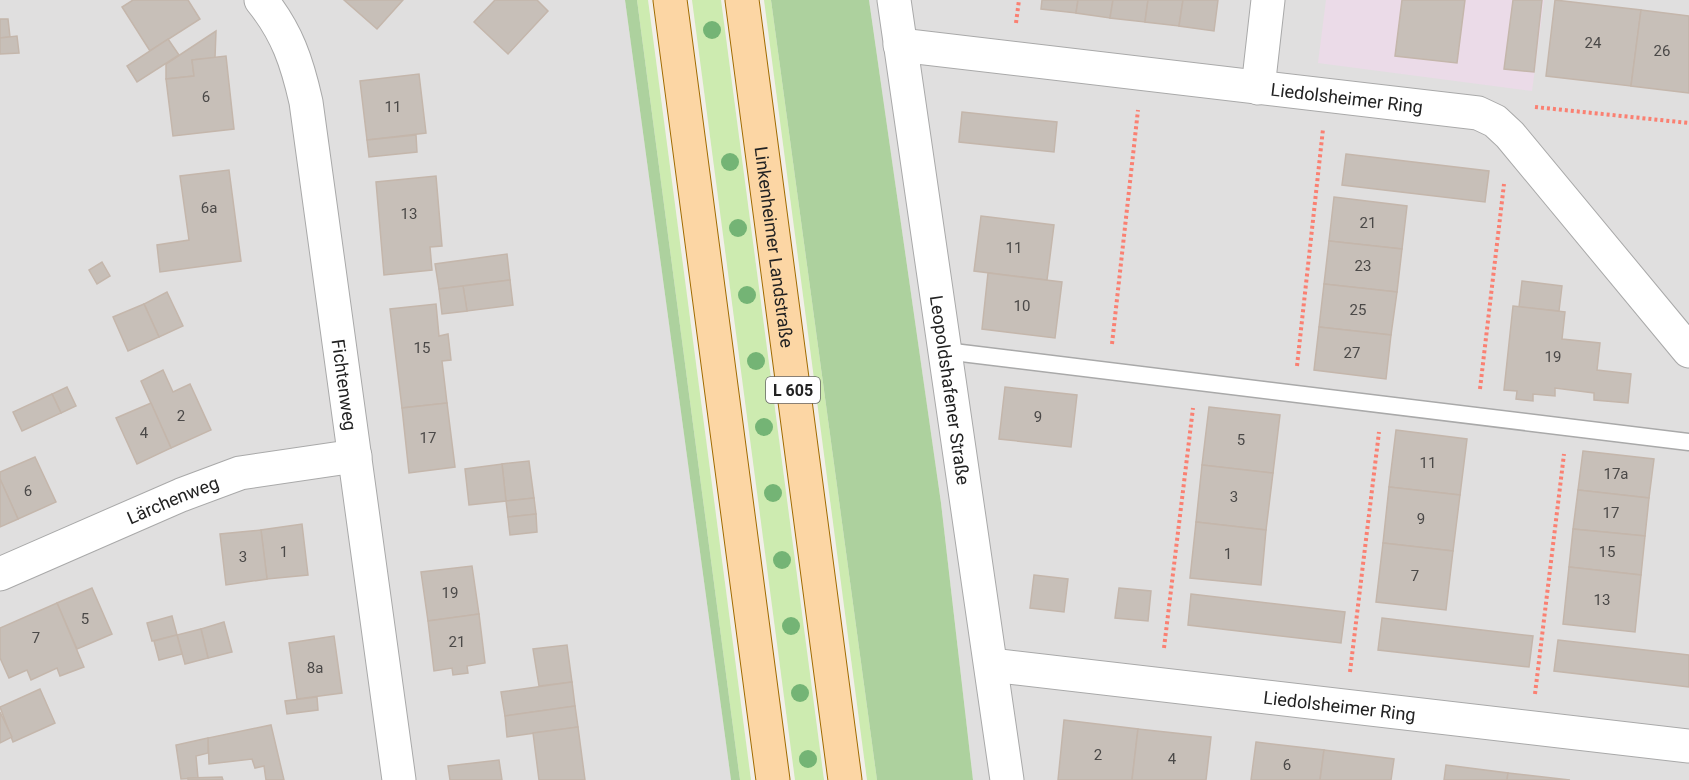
<svg xmlns="http://www.w3.org/2000/svg" width="1689" height="780" font-family="Roboto,sans-serif">
	<style>
		.residential { fill: #e0dfdf }
		.industrial { fill: #ebdbe8 }
		.grass { fill: #cdebb0 }
		.forest { fill: #add19e }
		.building { fill: #c7bfb8; stroke: #c4b6ab; stroke-width: 1.5 }
		.lines { fill: none; stroke-linecap: round; stroke-linejoin: round }
		.lane-casing { stroke: #a9a9a9; stroke-width: 19 }
		.street-casing { stroke: #a9a9a9; stroke-width: 35 }
		.primary-casing { stroke: #a06b00; stroke-width: 35 }
		.path { stroke: #fa8072; stroke-width: 4; stroke-dasharray: 3 3; stroke-linecap: butt }
		.lane { stroke: #fff; stroke-width: 16 }
		.street { stroke: #fff; stroke-width: 33 }
		.primary { stroke: #fcd6a4; stroke-width: 33 }
		.tree { fill: #74b475 }
		.labels { text-anchor: middle; dominant-baseline: central; stroke-width: 5; stroke-linejoin: round; paint-order: stroke }
		.number-label { font-size: 15px; fill: #4b4948 }
		.shield { fill: #fff; stroke: #646464; stroke-width: 1.5 }
		.shield-label { font-size: 16px; font-weight: bold; fill: #222 }
		.street-label { font-size: 18px; fill: #222; stroke: #fff }
	</style>
	<rect width="100%" height="100%" fill="#f2efe9"/>
	<g class="residential">
		<polygon points="0,0 625,0 731,780 0,780"/>
		<polygon points="869,0 1689,0 1689,780 973,780 941,503"/>
	</g>
	<polygon class="industrial" points="1326,0 1544,0 1532,91 1318,63"/>
	<g class="grass">
		<polygon points="637,0 648,0 751,780 740,780"/>
		<polygon points="692,0 721,0 824,780 795,780"/>
		<polygon points="764,0 771,0 877,780 867,780"/>
	</g>
	<g class="forest">
		<polygon points="625,0 637,0 740,780 731,780"/>
		<polygon points="771,0 869,0 941,503 973,780 877,780"/>
	</g>
	<g class="building">
		<polygon points="133,0 188,0 200,19 150,51 122,7"/>
		<polygon points="344,0 403,0 377,29"/>
		<polygon points="495,0 537,0 548,11 508,54 474,22"/>
		<polygon points="1042,0 1078,0 1076,13 1041,9"/>
		<polygon points="1078,0 1113,0 1110,18 1076,13"/>
		<polygon points="1113,0 1148,0 1145,22 1110,18"/>
		<polygon points="1148,0 1183,0 1179,26 1145,22"/>
		<polygon points="1183,0 1218,0 1214,31 1179,26"/>
		<polygon points="1402,0 1465,0 1457,63 1395,56"/>
		<polygon points="1513,0 1542,0 1534,72 1504,69"/>
		<polygon points="1555,0 1641,10 1631,86 1546,76"/>
		<polygon points="1641,10 1689,16 1689,93 1631,86"/>
		<polygon points="0,19 8,19 10,37 0,38"/>
		<polygon points="216,31 215,58 192,60 194,76 166,79 166,64"/>
		<polygon points="17,36 19,53 0,54 0,38"/>
		<polygon points="168,39 179,55 137,82 127,66"/>
		<polygon points="226,56 234,129 173,136 166,79 194,76 192,60"/>
		<polygon points="419,74 426,133 367,140 360,81"/>
		<polygon points="962,112 1057,122 1054,152 959,142"/>
		<polygon points="416,135 417,152 369,157 367,140"/>
		<polygon points="1346,154 1489,171 1485,202 1342,185"/>
		<polygon points="229,170 241,261 160,272 157,245 189,240 180,176"/>
		<polygon points="436,176 442,246 430,247 432,270 384,275 376,182"/>
		<polygon points="1334,197 1407,206 1402,249 1329,241"/>
		<polygon points="981,216 1054,225 1047,280 974,271"/>
		<polygon points="1329,241 1402,249 1397,292 1324,284"/>
		<polygon points="507,254 510,280 439,289 435,264"/>
		<polygon points="102,262 110,276 97,284 89,270"/>
		<polygon points="988,273 1062,282 1055,338 982,329"/>
		<polygon points="510,280 513,305 467,311 463,286"/>
		<polygon points="1522,281 1562,286 1559,311 1519,307"/>
		<polygon points="1324,284 1397,292 1391,335 1319,327"/>
		<polygon points="463,286 467,311 442,314 439,289"/>
		<polygon points="167,292 183,326 159,337 144,304"/>
		<polygon points="144,304 159,337 128,351 113,317"/>
		<polygon points="436,304 439,336 448,334 451,360 442,361 447,403 402,408 390,309"/>
		<polygon points="1513,306 1565,312 1562,339 1600,343 1597,370 1631,374 1628,403 1594,400 1594,393 1555,388 1555,396 1533,394 1533,401 1516,399 1517,391 1504,390"/>
		<polygon points="1319,327 1391,335 1386,379 1314,370"/>
		<polygon points="163,370 173,392 190,384 211,430 171,448 141,381"/>
		<polygon points="67,387 76,406 61,413 52,394"/>
		<polygon points="1005,387 1077,395 1071,447 999,439"/>
		<polygon points="52,394 61,413 22,431 13,412"/>
		<polygon points="151,403 171,448 137,464 116,418"/>
		<polygon points="447,403 455,467 409,473 402,408"/>
		<polygon points="1209,407 1280,415 1273,473 1202,465"/>
		<polygon points="1396,430 1467,439 1460,495 1389,487"/>
		<polygon points="1583,451 1654,459 1649,498 1578,490"/>
		<polygon points="35,457 56,502 18,519 0,479 0,472"/>
		<polygon points="529,461 534,498 506,501 502,464"/>
		<polygon points="502,464 506,501 469,505 465,469"/>
		<polygon points="1202,465 1273,473 1266,530 1196,522"/>
		<polygon points="0,479 18,519 0,527"/>
		<polygon points="1389,487 1460,495 1453,551 1383,543"/>
		<polygon points="1578,490 1649,498 1645,536 1573,529"/>
		<polygon points="534,498 536,514 508,517 506,501"/>
		<polygon points="536,514 537,532 510,535 508,517"/>
		<polygon points="1196,522 1266,530 1261,585 1190,578"/>
		<polygon points="302,524 308,575 267,579 261,530"/>
		<polygon points="1573,529 1645,536 1641,575 1569,567"/>
		<polygon points="261,530 267,579 226,585 220,534"/>
		<polygon points="1383,543 1453,551 1446,610 1376,602"/>
		<polygon points="472,566 479,614 428,621 421,572"/>
		<polygon points="1569,567 1641,575 1635,632 1563,624"/>
		<polygon points="1034,575 1068,579 1064,612 1030,608"/>
		<polygon points="92,588 112,634 77,649 57,603"/>
		<polygon points="1119,588 1151,591 1148,621 1115,618"/>
		<polygon points="1191,594 1345,612 1341,643 1188,625"/>
		<polygon points="57,603 84,667 60,676 57,668 31,680 27,670 9,678 0,658 0,628"/>
		<polygon points="479,614 485,663 467,666 468,673 453,675 452,668 434,671 428,621"/>
		<polygon points="172,616 177,635 152,641 147,623"/>
		<polygon points="1382,618 1533,636 1529,667 1378,650"/>
		<polygon points="224,622 232,652 208,658 201,629"/>
		<polygon points="201,629 208,658 185,664 177,635"/>
		<polygon points="177,635 182,654 159,660 154,641"/>
		<polygon points="334,636 342,693 297,699 289,643"/>
		<polygon points="1558,640 1689,655 1689,687 1554,671"/>
		<polygon points="567,645 572,682 539,686 533,649"/>
		<polygon points="572,682 575,706 505,716 501,692"/>
		<polygon points="40,689 55,723 13,742 0,707"/>
		<polygon points="317,697 318,710 287,714 285,701"/>
		<polygon points="575,706 578,727 507,737 505,716"/>
		<polygon points="0,712 12,737 0,743"/>
		<polygon points="1064,720 1138,729 1132,780 1058,780"/>
		<polygon points="271,725 284,780 266,780 264,766 255,768 252,759 209,764 208,738"/>
		<polygon points="578,727 585,780 539,780 533,733"/>
		<polygon points="1138,729 1211,737 1206,780 1132,780"/>
		<polygon points="208,738 208,753 196,756 198,778 181,779 176,745"/>
		<polygon points="1256,742 1324,750 1320,780 1251,780"/>
		<polygon points="1324,750 1394,759 1391,780 1320,780"/>
		<polygon points="499,760 502,780 450,780 448,766"/>
		<polygon points="1446,765 1508,773 1507,780 1444,780"/>
		<polygon points="1508,773 1570,780 1507,780"/>
		<polygon points="222,777 223,780 188,780 188,778"/>
	</g>
	<g class="lines">
		<defs>
			<polyline id="lane" points="945,351 1689,442"/>
			<g id="street">
				<path id="s1" d="M261 0C287 32 297 62 306 102L399 780"/>
				<path id="s2" d="M894 0 1007 780"/>
				<path id="s3" d="M900 45 1478 113 1495 121 1510 135 1689 351"/>
				<polyline points="1258,88 1268,0"/>
				<path id="s4" d="M0 574 181 495 240 473 355 456"/>
				<path id="s5" d="M991 665 1689 746"/>
			</g>
			<g id="primary">
				<polyline points="670,0 773,780"/>
				<path id="s6" d="M742 0 845 780"/>
			</g>
		</defs>
		<use href="#lane" class="lane-casing"/>
		<use href="#street" class="street-casing"/>
		<use href="#primary" class="primary-casing"/>
		<g class="path">
			<polyline points="1016,23 1019,0"/>
			<polyline points="1535,107 1689,123"/>
			<polyline points="1112,344 1138,110"/>
			<polyline points="1297,366 1323,129"/>
			<polyline points="1480,389 1504,184"/>
			<polyline points="1164,648 1193,408"/>
			<polyline points="1350,672 1379,432"/>
			<polyline points="1535,694 1564,454"/>
		</g>
		<use href="#lane" class="lane"/>
		<use href="#street" class="street"/>
		<use href="#primary" class="primary"/>
	</g>
	<g class="tree">
		<circle cx="712" cy="30" r="9"/>
		<circle cx="730" cy="162" r="9"/>
		<circle cx="738" cy="228" r="9"/>
		<circle cx="747" cy="295" r="9"/>
		<circle cx="756" cy="361" r="9"/>
		<circle cx="764" cy="427" r="9"/>
		<circle cx="773" cy="493" r="9"/>
		<circle cx="782" cy="560" r="9"/>
		<circle cx="791" cy="626" r="9"/>
		<circle cx="800" cy="693" r="9"/>
		<circle cx="808" cy="759" r="9"/>
	</g>
	<g class="labels">
		<g class="number-label">
			<text x="1593" y="43">24</text>
			<text x="1662" y="51">26</text>
			<text x="206" y="97">6</text>
			<text x="393" y="107">11</text>
			<text x="209" y="208">6a</text>
			<text x="409" y="214">13</text>
			<text x="1368" y="223">21</text>
			<text x="1014" y="248">11</text>
			<text x="1363" y="266">23</text>
			<text x="1022" y="306">10</text>
			<text x="1358" y="310">25</text>
			<text x="422" y="348">15</text>
			<text x="1352" y="353">27</text>
			<text x="1553" y="357">19</text>
			<text x="181" y="416">2</text>
			<text x="1038" y="417">9</text>
			<text x="144" y="433">4</text>
			<text x="428" y="438">17</text>
			<text x="1241" y="440">5</text>
			<text x="1428" y="463">11</text>
			<text x="1616" y="474">17a</text>
			<text x="28" y="491">6</text>
			<text x="1234" y="497">3</text>
			<text x="1611" y="513">17</text>
			<text x="1421" y="519">9</text>
			<text x="284" y="552">1</text>
			<text x="1607" y="552">15</text>
			<text x="1228" y="554">1</text>
			<text x="243" y="557">3</text>
			<text x="1415" y="576">7</text>
			<text x="450" y="593">19</text>
			<text x="1602" y="600">13</text>
			<text x="85" y="619">5</text>
			<text x="36" y="638">7</text>
			<text x="457" y="642">21</text>
			<text x="315" y="668">8a</text>
			<text x="1098" y="755">2</text>
			<text x="1172" y="759">4</text>
			<text x="1287" y="765">6</text>
		</g>
		<rect class="shield" x="766" y="377" width="54" height="26" rx="4.5"/>
		<g class="shield-label">
			<text x="793" y="390">L 605</text>
		</g>
		<g class="street-label">
			<text stroke="none"><textPath href="#s3" startOffset="450">Liedolsheimer Ring</textPath></text>
			<text stroke="none"><textPath href="#s6" startOffset="249">Linkenheimer Landstraße</textPath></text>
			<text stroke="none"><textPath href="#s1" startOffset="398">Fichtenweg</textPath></text>
			<text stroke="none"><textPath href="#s2" startOffset="394">Leopoldshafener Straße</textPath></text>
			<text stroke="none"><textPath href="#s4" startOffset="188">Lärchenweg</textPath></text>
			<text stroke="none"><textPath href="#s5" startOffset="351">Liedolsheimer Ring</textPath></text>
		</g>
	</g>
</svg>
